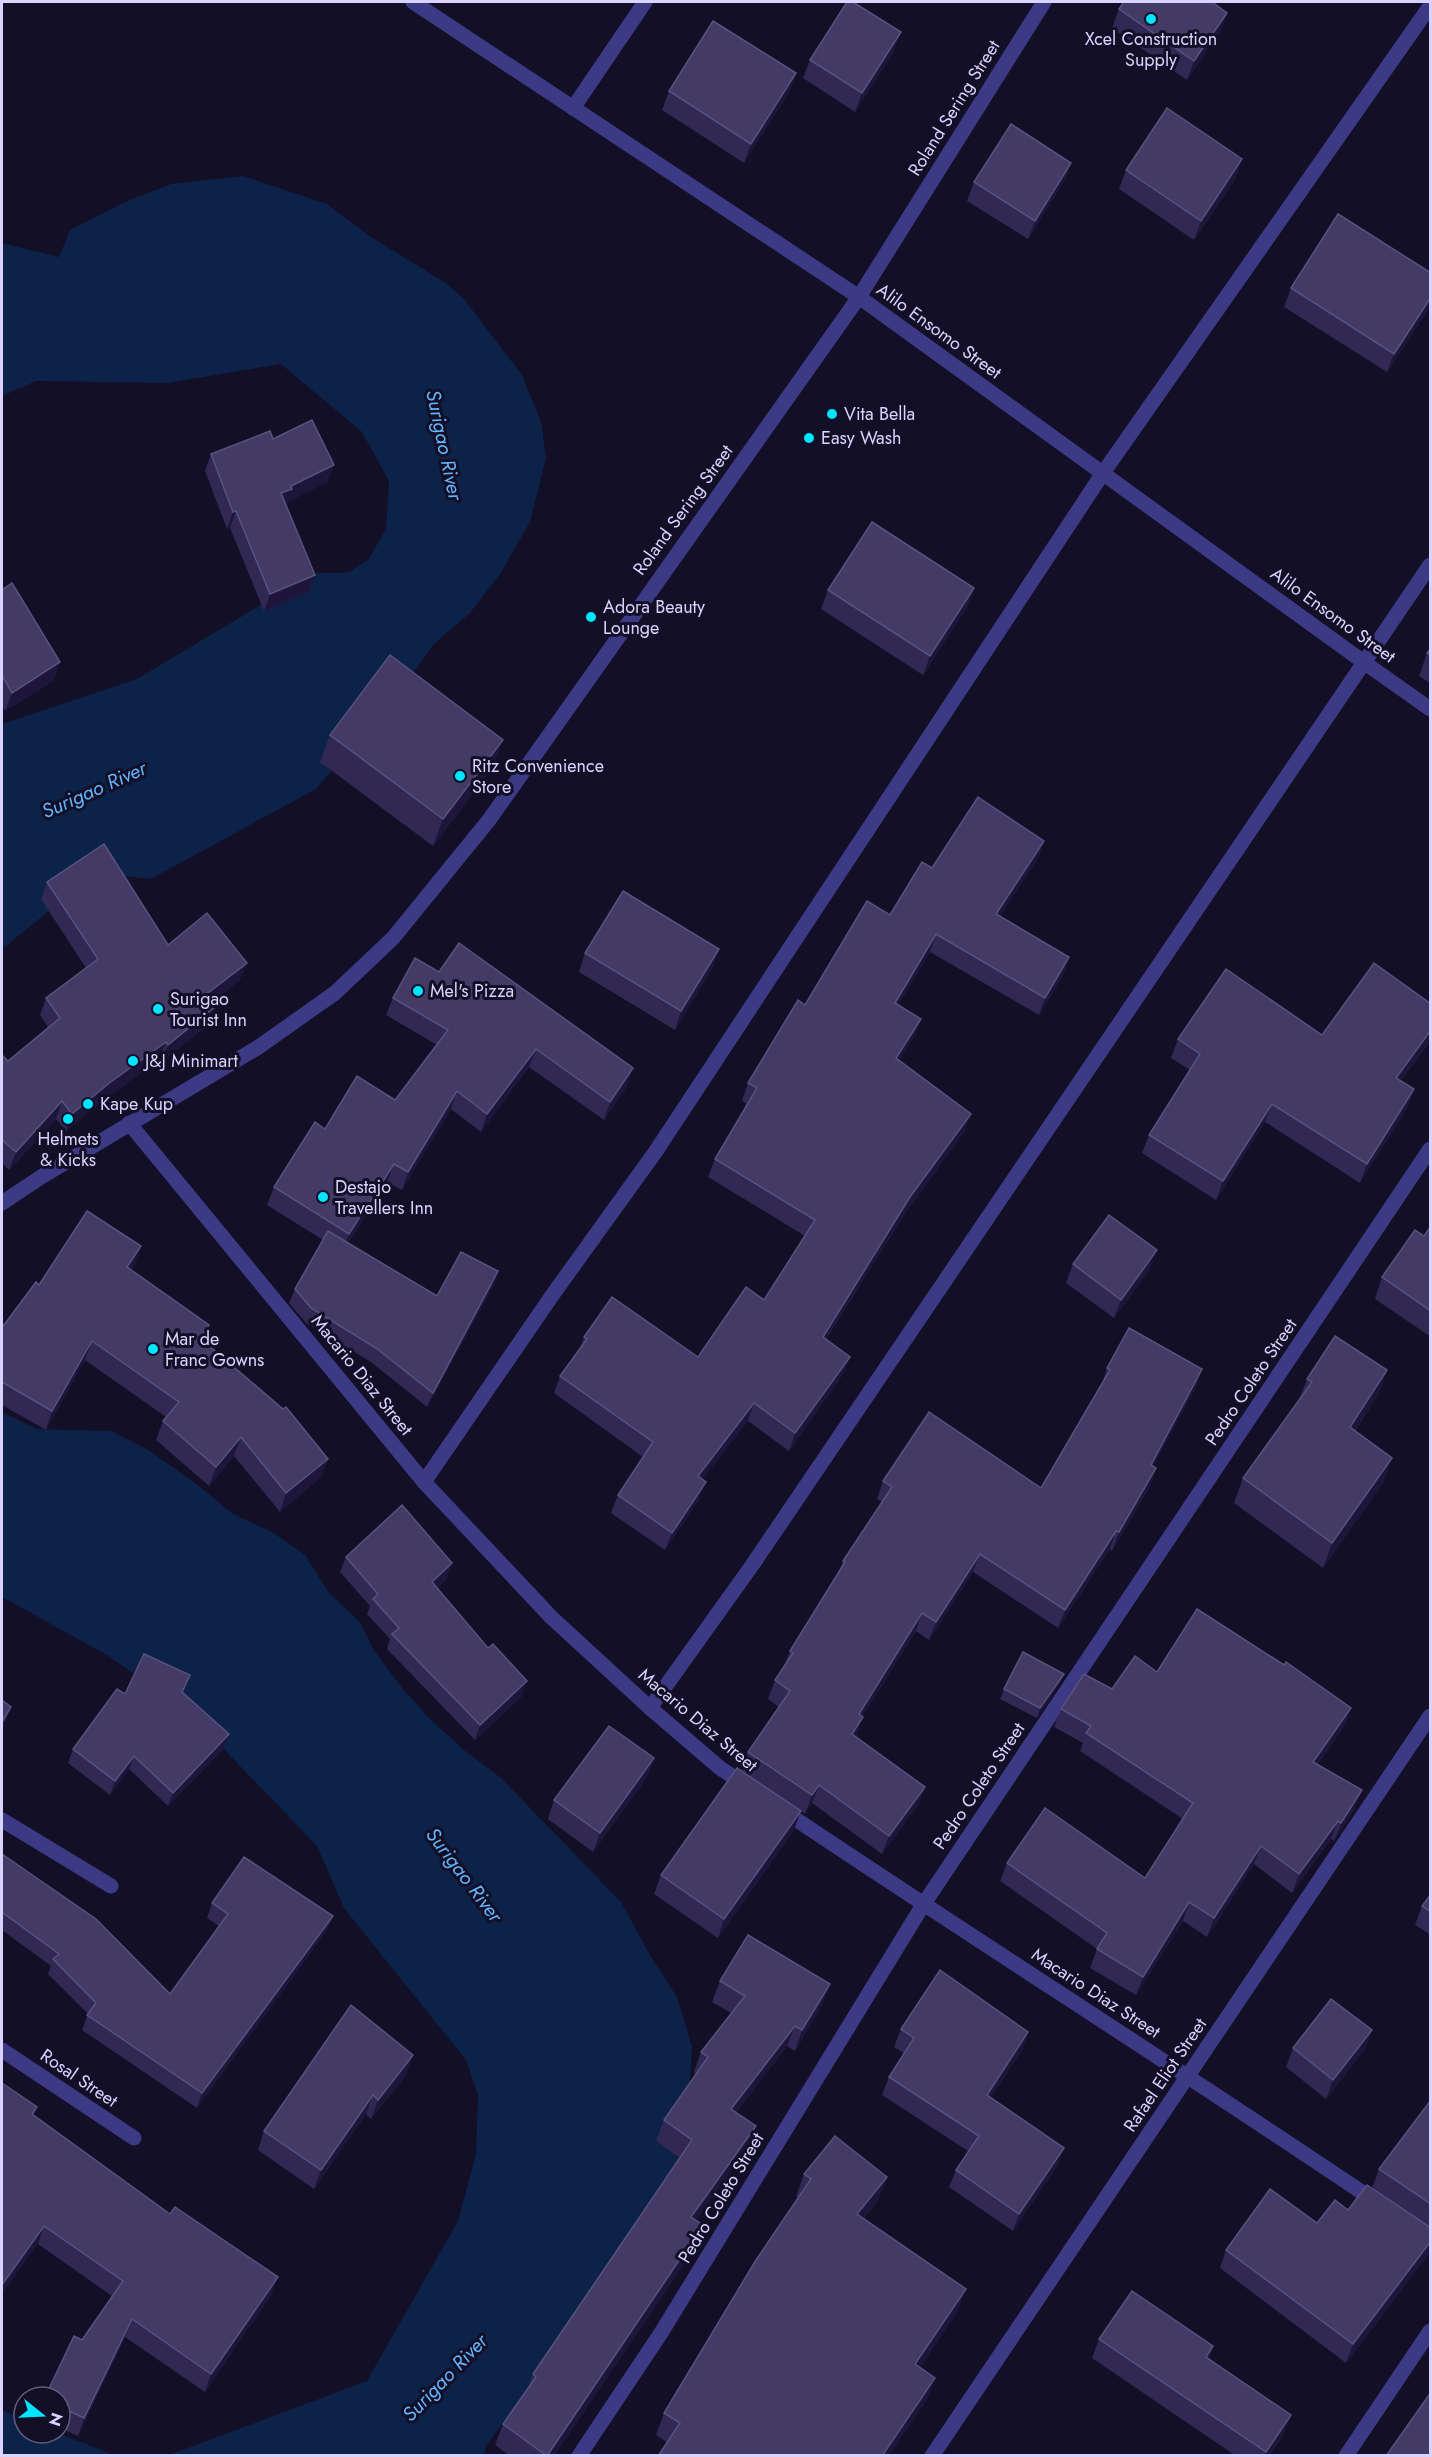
<svg xmlns="http://www.w3.org/2000/svg" width="1432" height="2457" font-family="Jost,sans-serif">
	<style>
		.water { fill: #0c2248 }
		.lines { fill: none; stroke-linecap: round; stroke-linejoin: round }
		.street { stroke: #3d3a85; stroke-width: 15 }
		.wall { fill: #312854 }
		.shaded-wall { fill: #1d163a }
		.building { fill: #433a66; stroke: #5a527e; stroke-width: 1.5 }
		.poi-dot { fill: #00e5ff; stroke: #130f26; stroke-width: 2 }
		.labels { text-anchor: middle; dominant-baseline: central; stroke-width: 6; stroke-linejoin: round; paint-order: stroke }
		.poi-label { font-size: 18px; fill: #d9d4ff; stroke: #130f26; text-anchor: start }
		.street-label { font-size: 18px; fill: #d9d4ff; stroke: #130f26 }
		.water-label { font-size: 20px; font-style: italic; fill: #62b6ff; stroke: #130f26 }
	</style>
	<rect width="100%" height="100%" fill="#130f26"/>
	<g class="water">
		<polygon points="243,176 327,204 371,237 444,282 464,299 522,375 541,422 546,458 530,522 500,574 470,613 434,644 410,677 316,789 151,879 124,876 59,903 2,949 2,724 137,679 314,573 347,573 368,560 386,529 389,481 362,432 281,364 168,383 36,381 2,396 2,243 59,257 70,230 123,203 171,184"/>
		<polygon points="2,1412 37,1429 111,1431 145,1448 194,1482 233,1514 272,1532 305,1555 329,1593 360,1622 373,1649 402,1688 429,1718 464,1750 501,1778 621,1902 651,1957 677,1997 692,2047 686,2145 662,2210 486,2446 484,2455 169,2455 367,2381 458,2221 476,2154 478,2095 466,2060 344,1908 317,1846 188,1712 110,1657 2,1597"/>
		<polygon points="2,2410 24,2419 24,2433 58,2433 114,2455 2,2455"/>
	</g>
	<g class="lines">
		<g class="street">
			<polyline points="413,2 859,297 1365,663 1430,709"/>
			<polyline points="573,108 645,2"/>
			<polyline points="129,1123 424,1482 551,1617 650,1708 720,1768 747,1786"/>
			<polyline points="2,1203 41,1177 257,1048 335,993 393,938 489,820 859,297 1044,2"/>
			<polyline points="424,1482 551,1297 656,1151 1103,473 1430,6"/>
			<polyline points="650,1708 753,1564 1430,565"/>
			<path d="M782 1810C980 1943 1181 2070 1378 2203"/>
			<polyline points="2,1820 111,1886"/>
			<polyline points="2,2050 134,2138"/>
			<polyline points="579,2456 661,2333 923,1905 1430,1149"/>
			<polyline points="932,2456 1430,1716"/>
			<polyline points="1346,2456 1430,2331"/>
		</g>
	</g>
	<g class="wall">
		<polygon points="1119,9 1227,13 1221,31 1187,80 1112,28"/>
		<polygon points="894,51 855,112 803,78 810,60"/>
		<polygon points="796,73 789,92 744,163 662,110 669,91"/>
		<polygon points="1071,163 1064,181 1028,239 967,201 974,182"/>
		<polygon points="1126,170 1236,178 1194,240 1119,189"/>
		<polygon points="1431,273 1431,305 1387,372 1284,307 1291,288"/>
		<polygon points="273,439 334,465 327,482 287,502 286,506 309,592 264,611 230,528 227,529 205,471 211,454"/>
		<polygon points="974,588 967,607 923,675 821,609 828,590"/>
		<polygon points="2,590 60,662 53,681 5,711 2,705"/>
		<polygon points="1431,648 1431,684 1419,676 1427,653"/>
		<polygon points="330,735 493,767 433,846 320,762"/>
		<polygon points="1044,841 1038,858 1000,916 1069,957 1063,975 1039,1015 930,952 898,1005 921,1019 914,1036 899,1060 965,1131 904,1215 826,1339 843,1374 789,1451 748,1421 702,1479 699,1499 665,1550 611,1513 618,1495 643,1457 554,1393 560,1376 580,1348 584,1337 698,1357 764,1300 805,1236 708,1177 715,1159 747,1104 742,1101 748,1083 805,1005 932,868"/>
		<polygon points="47,882 168,945 240,980 214,1001 217,1005 211,1022 162,1062 159,1060 102,1101 66,1131 56,1119 9,1170 2,1163 2,1055 8,1061 48,1027 40,1015 46,998 86,968 41,899"/>
		<polygon points="719,949 712,968 675,1030 579,972 585,953"/>
		<polygon points="415,958 627,1086 604,1120 529,1067 481,1132 451,1109 402,1190 387,1182 348,1243 437,1296 498,1271 493,1286 427,1407 371,1362 306,1323 289,1303 295,1289 323,1240 267,1205 274,1187 325,1129 395,1100 437,1045 386,1015 393,998"/>
		<polygon points="1431,1004 1431,1040 1401,1081 1414,1089 1407,1108 1360,1183 1265,1122 1216,1200 1142,1153 1149,1135 1190,1070 1171,1058 1178,1039 1322,1035"/>
		<polygon points="1431,1226 1431,1337 1375,1299 1382,1277 1424,1236"/>
		<polygon points="141,1246 134,1265 131,1270 209,1325 203,1341 328,1459 321,1477 280,1512 234,1456 209,1486 156,1440 163,1421 166,1417 85,1360 46,1430 2,1405 2,1324 4,1325 39,1285"/>
		<polygon points="1073,1264 1150,1269 1114,1318 1066,1283"/>
		<polygon points="1107,1368 1196,1387 1153,1466 1156,1468 1150,1486 1112,1551 1110,1549 1058,1628 973,1572 929,1640 916,1631 862,1717 856,1737 925,1787 918,1805 882,1854 812,1803 805,1814 741,1770 748,1752 779,1707 768,1699 775,1680 784,1666 790,1651 839,1572 843,1561 882,1502 877,1499 883,1481 1041,1488 1101,1387"/>
		<polygon points="1387,1370 1378,1395 1355,1431 1392,1458 1383,1483 1323,1568 1234,1503 1243,1478 1299,1400 1307,1379"/>
		<polygon points="346,1557 447,1578 437,1588 522,1696 475,1740 387,1649 390,1639 367,1614 370,1606 340,1572"/>
		<polygon points="1284,1665 1351,1708 1344,1726 1318,1764 1355,1808 1334,1841 1331,1839 1292,1893 1254,1864 1207,1937 1183,1921 1136,1995 1090,1968 1097,1949 1000,1881 1007,1863 1145,1878 1183,1819 1080,1751 1083,1743 1054,1727 1061,1709 1157,1672"/>
		<polygon points="1064,1674 1060,1683 1037,1718 1000,1699 1004,1689"/>
		<polygon points="190,1675 183,1693 229,1734 224,1748 168,1806 129,1769 110,1795 68,1763 73,1749 125,1694"/>
		<polygon points="654,1758 647,1777 593,1852 548,1819 554,1800"/>
		<polygon points="794,1830 718,1938 654,1894 661,1875"/>
		<polygon points="2,1854 170,1994 219,1926 207,1918 212,1903 333,1916 327,1930 197,2108 82,2030 88,2014 48,1974 51,1966 2,1930"/>
		<polygon points="1431,1894 1431,1935 1415,1925 1422,1906"/>
		<polygon points="720,1981 822,2005 795,2051 787,2046 736,2113 756,2126 748,2147 696,2220 696,2246 554,2456 510,2456 495,2445 503,2424 528,2388 533,2374 680,2158 656,2141 664,2120 696,2074 694,2072 701,2052 731,2013 712,2002"/>
		<polygon points="901,2029 1028,2032 1022,2050 991,2097 1064,2148 1057,2166 1013,2231 949,2187 956,2170 968,2151 882,2095 889,2077 904,2053 894,2047"/>
		<polygon points="1372,2030 1365,2049 1326,2099 1286,2067 1293,2048"/>
		<polygon points="407,2074 371,2119 366,2114 314,2189 258,2150 264,2131"/>
		<polygon points="2,2083 37,2107 33,2116 271,2295 205,2392 125,2337 78,2436 60,2428 60,2397 82,2340 112,2296 38,2244"/>
		<polygon points="1431,2100 1431,2228 1372,2188 1379,2169"/>
		<polygon points="804,2174 879,2199 864,2218 958,2311 920,2367 927,2400 667,2442 656,2435 664,2413 798,2198 796,2196"/>
		<polygon points="1348,2210 1431,2228 1431,2251 1346,2363 1220,2268 1226,2250 1317,2223"/>
		<polygon points="1099,2339 1213,2346 1209,2359 1284,2434 1269,2456 1236,2456 1092,2358"/>
	</g>
	<g class="shaded-wall">
		<polygon points="1227,13 1221,31 1187,80 1194,61"/>
		<polygon points="901,32 894,51 855,112 862,93"/>
		<polygon points="796,73 789,92 744,163 751,144"/>
		<polygon points="1242,159 1236,178 1194,240 1201,221"/>
		<polygon points="1071,163 1064,181 1028,239 1035,221"/>
		<polygon points="1431,297 1431,305 1387,372 1394,354"/>
		<polygon points="334,465 327,482 287,502 286,506 281,493 291,486"/>
		<polygon points="236,511 230,528 227,529 233,512"/>
		<polygon points="315,575 309,592 264,611 270,594"/>
		<polygon points="974,588 967,607 923,675 930,656"/>
		<polygon points="60,662 53,681 5,711 12,693"/>
		<polygon points="503,740 493,767 433,846 443,819"/>
		<polygon points="1044,841 1038,858 990,932 996,914"/>
		<polygon points="936,934 930,952 889,1021 895,1003"/>
		<polygon points="719,949 712,968 675,1030 681,1011"/>
		<polygon points="1069,957 1063,975 1039,1015 1045,998"/>
		<polygon points="247,963 240,980 202,1011 208,993"/>
		<polygon points="217,1005 211,1022 162,1062 168,1045"/>
		<polygon points="921,1019 914,1036 890,1075 896,1058"/>
		<polygon points="1431,1030 1431,1040 1390,1096 1396,1078"/>
		<polygon points="166,1042 159,1060 102,1101 66,1131 72,1114 108,1084"/>
		<polygon points="536,1049 529,1067 481,1132 487,1114"/>
		<polygon points="633,1068 627,1086 604,1120 610,1102"/>
		<polygon points="1414,1089 1407,1108 1360,1183 1367,1164"/>
		<polygon points="457,1091 451,1109 402,1190 408,1172"/>
		<polygon points="62,1101 56,1119 9,1170 16,1152"/>
		<polygon points="1272,1104 1265,1122 1216,1200 1223,1181"/>
		<polygon points="971,1114 965,1131 904,1215 816,1354 823,1337 910,1197"/>
		<polygon points="394,1164 387,1182 342,1252 349,1234"/>
		<polygon points="141,1246 134,1265 120,1286 127,1267"/>
		<polygon points="1157,1250 1150,1269 1114,1318 1121,1300"/>
		<polygon points="498,1271 493,1286 427,1407 433,1393"/>
		<polygon points="209,1325 202,1344 200,1338"/>
		<polygon points="92,1341 85,1360 46,1430 52,1411"/>
		<polygon points="850,1357 843,1374 789,1451 795,1433"/>
		<polygon points="1202,1369 1196,1387 1144,1483 1151,1465"/>
		<polygon points="1387,1370 1378,1395 1341,1452 1350,1427"/>
		<polygon points="754,1403 748,1421 691,1494 698,1476"/>
		<polygon points="241,1437 234,1456 209,1486 216,1467"/>
		<polygon points="1392,1458 1383,1483 1323,1568 1332,1543"/>
		<polygon points="328,1459 321,1477 280,1512 286,1493"/>
		<polygon points="1156,1468 1150,1486 1112,1551 1119,1532"/>
		<polygon points="706,1482 699,1499 665,1550 672,1533"/>
		<polygon points="1116,1531 1110,1549 1058,1628 1065,1610"/>
		<polygon points="980,1554 973,1572 929,1640 936,1622"/>
		<polygon points="452,1563 447,1578 427,1597 432,1582"/>
		<polygon points="922,1613 916,1631 852,1733 859,1714"/>
		<polygon points="1064,1674 1060,1683 1037,1718 1040,1708"/>
		<polygon points="527,1681 522,1696 475,1740 480,1725"/>
		<polygon points="11,1707 5,1724 2,1729 2,1722"/>
		<polygon points="1351,1708 1344,1726 1307,1780 1313,1762"/>
		<polygon points="863,1717 856,1736 845,1752 852,1734"/>
		<polygon points="229,1734 224,1748 168,1806 173,1793"/>
		<polygon points="134,1756 129,1769 110,1795 115,1781"/>
		<polygon points="654,1758 647,1777 593,1852 600,1833"/>
		<polygon points="819,1785 812,1803 805,1814 812,1795"/>
		<polygon points="925,1787 918,1805 882,1854 889,1836"/>
		<polygon points="1362,1790 1355,1808 1334,1841 1341,1823"/>
		<polygon points="801,1811 794,1830 718,1938 724,1919"/>
		<polygon points="1338,1821 1331,1839 1292,1893 1299,1874"/>
		<polygon points="1261,1846 1254,1864 1207,1937 1214,1918"/>
		<polygon points="1189,1902 1183,1921 1136,1995 1143,1977"/>
		<polygon points="333,1916 327,1930 197,2108 202,2093"/>
		<polygon points="830,1984 822,2005 795,2051 802,2030"/>
		<polygon points="795,2026 787,2046 723,2130 731,2109"/>
		<polygon points="1372,2030 1365,2049 1326,2099 1333,2080"/>
		<polygon points="1028,2032 1022,2050 981,2113 987,2095"/>
		<polygon points="413,2055 407,2074 371,2119 378,2100"/>
		<polygon points="373,2095 366,2114 314,2189 321,2170"/>
		<polygon points="756,2126 748,2147 683,2238 691,2217"/>
		<polygon points="1064,2148 1057,2166 1013,2231 1019,2214"/>
		<polygon points="887,2177 879,2199 849,2236 857,2214"/>
		<polygon points="703,2225 696,2246 554,2456 547,2456"/>
		<polygon points="44,2226 38,2244 2,2294 2,2285"/>
		<polygon points="1431,2241 1431,2251 1346,2363 1353,2344"/>
		<polygon points="278,2277 271,2295 205,2392 211,2374"/>
		<polygon points="966,2289 958,2311 907,2386 915,2364"/>
		<polygon points="132,2319 125,2337 78,2436 84,2418"/>
		<polygon points="1213,2346 1206,2365 1206,2357"/>
		<polygon points="935,2378 927,2400 889,2456 882,2456"/>
		<polygon points="1291,2415 1284,2434 1269,2456 1265,2456 1266,2452"/>
	</g>
	<g class="building">
		<polygon points="847,2 853,2 901,32 862,93 810,60"/>
		<polygon points="1124,2 1212,2 1227,13 1194,61 1119,9"/>
		<polygon points="713,21 796,73 751,144 669,91"/>
		<polygon points="1167,108 1242,159 1201,221 1126,170"/>
		<polygon points="1011,124 1071,163 1035,221 974,182"/>
		<polygon points="1338,214 1431,273 1431,297 1394,354 1291,288"/>
		<polygon points="312,420 334,465 291,486 292,489 281,493 315,575 270,594 236,511 233,512 211,454 270,431 273,439"/>
		<polygon points="872,522 974,588 930,656 828,590"/>
		<polygon points="12,583 60,662 12,693 2,675 2,590"/>
		<polygon points="1431,648 1431,655 1427,653"/>
		<polygon points="390,655 503,740 443,819 330,735"/>
		<polygon points="978,797 1044,841 996,914 1069,957 1045,998 936,934 895,1003 921,1019 896,1058 971,1114 910,1197 823,1337 850,1357 795,1433 754,1403 698,1476 706,1482 672,1533 618,1495 653,1442 560,1376 587,1339 584,1337 612,1297 698,1357 746,1287 764,1300 815,1220 715,1159 757,1088 748,1083 798,1000 805,1005 867,901 890,915 922,862 932,868"/>
		<polygon points="104,844 168,945 207,913 247,963 208,993 217,1005 168,1045 166,1042 108,1084 72,1114 62,1101 16,1152 2,1140 2,1055 8,1061 60,1018 46,998 98,959 47,882"/>
		<polygon points="623,891 719,949 681,1011 585,953"/>
		<polygon points="459,943 633,1068 610,1102 536,1049 487,1114 457,1091 408,1172 394,1164 349,1234 274,1187 315,1122 325,1129 357,1076 395,1100 448,1030 393,998 415,958 439,972"/>
		<polygon points="1374,963 1431,1004 1431,1030 1396,1078 1414,1089 1367,1164 1272,1104 1223,1181 1149,1135 1200,1054 1178,1039 1226,969 1322,1035"/>
		<polygon points="87,1211 141,1246 127,1267 209,1325 200,1338 283,1409 286,1407 328,1459 286,1493 241,1437 216,1467 163,1421 179,1402 92,1341 52,1411 2,1382 2,1324 4,1325 36,1282 39,1285"/>
		<polygon points="1109,1215 1157,1250 1121,1300 1073,1264"/>
		<polygon points="1431,1226 1431,1311 1382,1277 1415,1230 1424,1236"/>
		<polygon points="328,1231 437,1296 461,1252 498,1271 433,1393 376,1348 311,1308 295,1289"/>
		<polygon points="1129,1328 1202,1369 1151,1465 1156,1468 1119,1532 1116,1531 1065,1610 980,1554 936,1622 922,1613 859,1714 863,1717 852,1734 925,1787 889,1836 819,1785 812,1795 748,1752 790,1691 775,1680 793,1653 790,1651 845,1562 843,1561 892,1487 883,1481 929,1412 1041,1488 1110,1370 1107,1368"/>
		<polygon points="1335,1336 1387,1370 1350,1427 1392,1458 1332,1543 1243,1478 1312,1382 1307,1379"/>
		<polygon points="402,1505 452,1563 432,1582 488,1648 493,1644 527,1681 480,1725 392,1634 399,1628 373,1599 378,1594 346,1557"/>
		<polygon points="1197,1609 1284,1665 1286,1662 1351,1708 1313,1762 1362,1790 1341,1823 1338,1821 1299,1874 1261,1846 1214,1918 1189,1902 1143,1977 1097,1949 1107,1933 1007,1863 1045,1808 1145,1878 1193,1803 1086,1733 1091,1726 1061,1709 1084,1674 1112,1689 1135,1656 1157,1672"/>
		<polygon points="1023,1652 1064,1674 1040,1708 1004,1689"/>
		<polygon points="144,1654 190,1675 182,1692 229,1734 173,1793 134,1756 115,1781 73,1749 117,1689 125,1694"/>
		<polygon points="2,1700 11,1707 2,1722"/>
		<polygon points="609,1726 654,1758 600,1833 554,1800"/>
		<polygon points="737,1768 801,1811 724,1919 661,1875"/>
		<polygon points="2,1854 96,1919 170,1994 228,1914 212,1903 244,1857 333,1916 202,2093 87,2015 96,2003 53,1959 59,1954 2,1912"/>
		<polygon points="1431,1894 1431,1912 1422,1906"/>
		<polygon points="748,1935 830,1984 802,2030 795,2026 731,2109 756,2126 691,2217 703,2225 547,2456 503,2424 536,2377 533,2374 692,2140 664,2120 708,2057 701,2052 745,1996 720,1981"/>
		<polygon points="940,1970 1028,2032 987,2095 1064,2148 1019,2214 956,2170 979,2136 889,2077 914,2038 901,2029"/>
		<polygon points="1331,1999 1372,2030 1333,2080 1293,2048"/>
		<polygon points="351,2005 413,2055 378,2100 373,2095 321,2170 264,2131"/>
		<polygon points="2,2083 37,2107 32,2114 170,2214 175,2207 278,2277 211,2374 132,2319 84,2418 60,2407 60,2397 45,2397 74,2336 82,2340 123,2281 44,2226 2,2285"/>
		<polygon points="1431,2100 1431,2204 1379,2169"/>
		<polygon points="835,2136 887,2177 857,2214 966,2289 915,2364 935,2378 882,2456 658,2456 680,2423 664,2413 756,2260 811,2179 804,2174"/>
		<polygon points="1367,2185 1431,2228 1431,2241 1353,2344 1226,2250 1270,2189 1317,2223 1335,2200 1348,2210"/>
		<polygon points="1132,2291 1213,2346 1206,2357 1291,2415 1266,2452 1099,2339"/>
		<polygon points="1431,2392 1431,2456 1386,2456"/>
	</g>
	<g class="poi-dot">
		<circle cx="1151" cy="19" r="6"/>
		<circle cx="832" cy="414" r="6"/>
		<circle cx="809" cy="438" r="6"/>
		<circle cx="591" cy="617" r="6"/>
		<circle cx="460" cy="776" r="6"/>
		<circle cx="418" cy="991" r="6"/>
		<circle cx="158" cy="1009" r="6"/>
		<circle cx="133" cy="1061" r="6"/>
		<circle cx="88" cy="1104" r="6"/>
		<circle cx="68" cy="1119" r="6"/>
		<circle cx="323" cy="1197" r="6"/>
		<circle cx="153" cy="1349" r="6"/>
	</g>
	<g class="labels">
		<g class="poi-label">
			<text x="1151" y="39" text-anchor="middle">Xcel Construction<tspan x="1151" dy="21">Supply</tspan></text>
			<text x="844" y="414">Vita Bella</text>
			<text x="821" y="438">Easy Wash</text>
			<text x="603" y="607">Adora Beauty<tspan x="603" dy="21">Lounge</tspan></text>
			<text x="472" y="766">Ritz Convenience<tspan x="472" dy="21">Store</tspan></text>
			<text x="430" y="991">Mel's Pizza</text>
			<text x="170" y="999">Surigao<tspan x="170" dy="21">Tourist Inn</tspan></text>
			<text x="145" y="1061">J&amp;J Minimart</text>
			<text x="100" y="1104">Kape Kup</text>
			<text x="68" y="1139" text-anchor="middle">Helmets<tspan x="68" dy="21">&amp; Kicks</tspan></text>
			<text x="335" y="1187">Destajo<tspan x="335" dy="21">Travellers Inn</tspan></text>
			<text x="165" y="1339">Mar de<tspan x="165" dy="21">Franc Gowns</tspan></text>
		</g>
		<g class="street-label">
			<text transform="translate(954 108) rotate(-58)">Roland Sering Street</text>
			<text transform="translate(939 331) rotate(36)">Alilo Ensomo Street</text>
			<text transform="translate(683 510) rotate(-54)">Roland Sering Street</text>
			<text transform="translate(1333 615) rotate(36)">Alilo Ensomo Street</text>
			<text transform="translate(362 1375) rotate(51)">Macario Diaz Street</text>
			<text transform="translate(1251 1382) rotate(-56)">Pedro Coleto Street</text>
			<text transform="translate(698 1720) rotate(40)">Macario Diaz Street</text>
			<text transform="translate(979 1786) rotate(-56)">Pedro Coleto Street</text>
			<text transform="translate(1096 1993) rotate(33)">Macario Diaz Street</text>
			<text transform="translate(1165 2075) rotate(-56)">Rafael Eliot Street</text>
			<text transform="translate(79 2078) rotate(34)">Rosal Street</text>
			<text transform="translate(721 2198) rotate(-59)">Pedro Coleto Street</text>
		</g>
		<g class="water-label">
			<text transform="translate(444 445) rotate(78)">Surigao River</text>
			<text transform="translate(94 790) rotate(-24)">Surigao River</text>
			<text transform="translate(464 1875) rotate(53)">Surigao River</text>
			<text transform="translate(445 2378) rotate(-46)">Surigao River</text>
		</g>
	</g>
	<rect width="1432" height="2457" fill="none" stroke="#d9d4ff" stroke-width="6"/>
	<g transform="translate(42 2415) rotate(108)"><circle r="28" fill="#130f26" stroke="#625e7d" stroke-width="1.5"/>
	<path d="M0-4.5L10 22L0 15L-10 22Z" fill="#00e5ff"/>
	<text y="-9" font-size="16" font-weight="bold" text-anchor="middle" fill="#d9d4ff">N</text>
	</g>
</svg>
